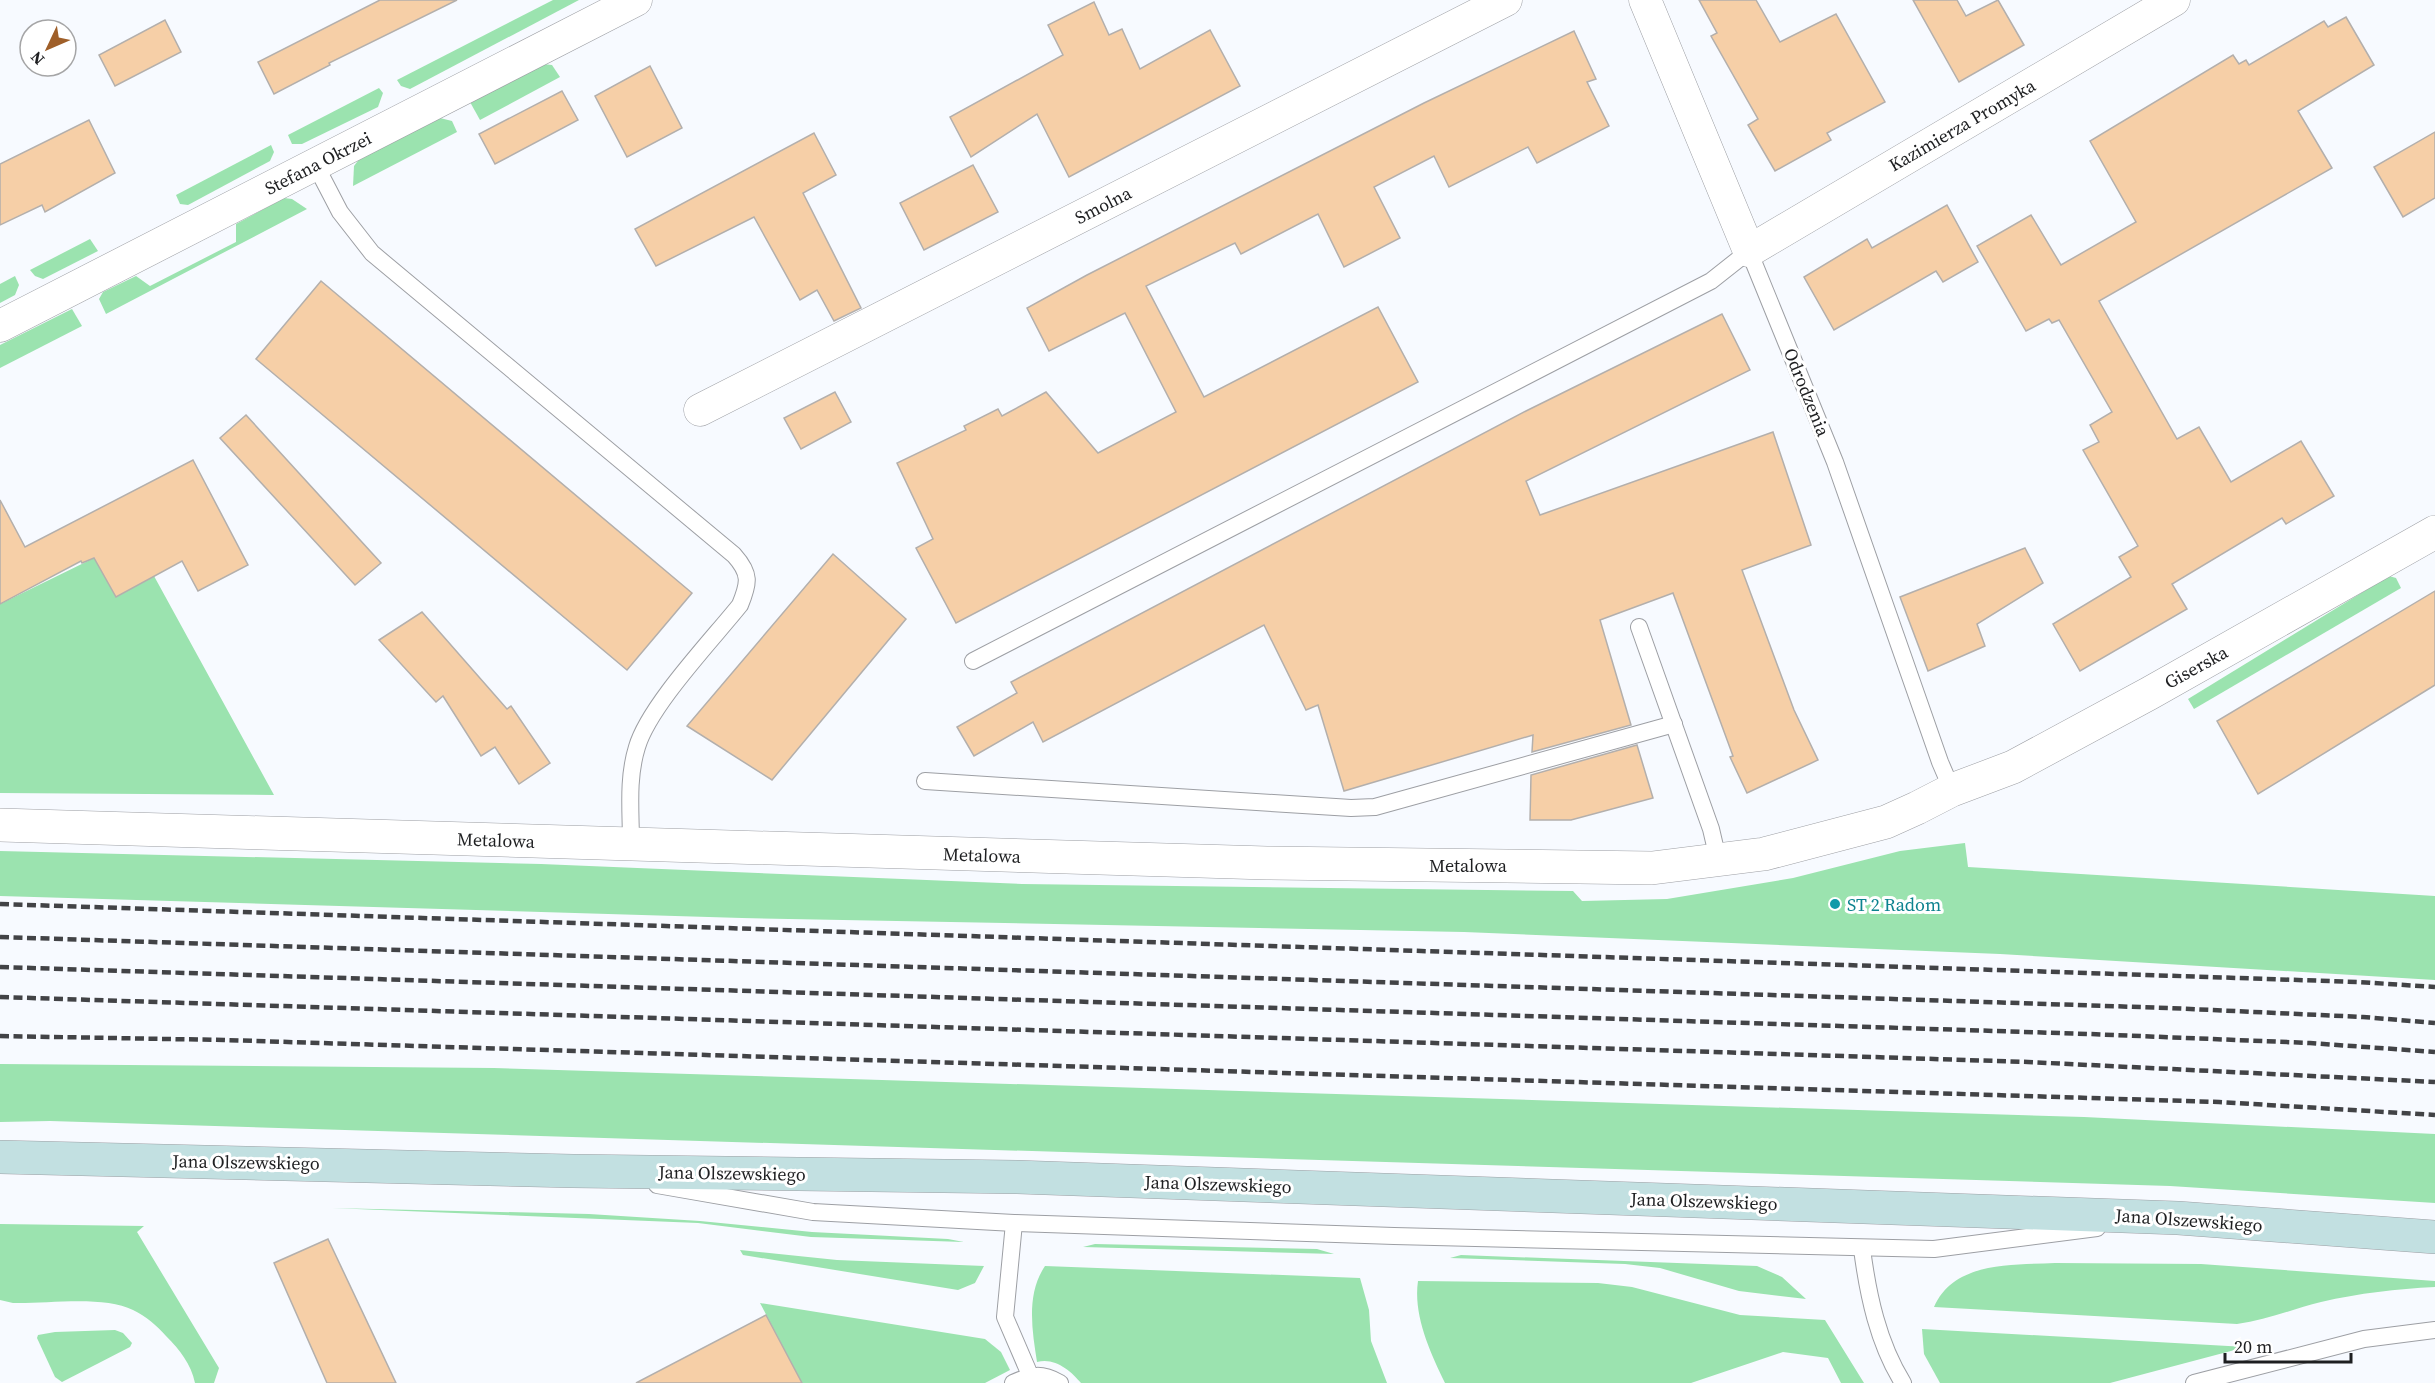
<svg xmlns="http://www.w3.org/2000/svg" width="2435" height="1383" font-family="'Source Serif 4',serif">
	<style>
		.green { fill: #9be3af }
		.building { fill: #f6cfa7; stroke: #b3afac; stroke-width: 1.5 }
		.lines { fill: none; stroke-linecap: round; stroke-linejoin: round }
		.service-casing { stroke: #9d9fa4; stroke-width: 18 }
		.minor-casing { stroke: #9d9fa4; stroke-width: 33 }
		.tertiary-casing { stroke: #9d9fa4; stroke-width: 34 }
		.secondary-casing { stroke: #9d9fa4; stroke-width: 34 }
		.service { stroke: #fff; stroke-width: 16 }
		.minor { stroke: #fff; stroke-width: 32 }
		.tertiary { stroke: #fff; stroke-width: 33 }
		.secondary { stroke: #c2e0e1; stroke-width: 33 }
		.rail { stroke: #424346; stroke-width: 4.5; stroke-dasharray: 9 4.5; stroke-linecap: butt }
		.culture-dot { fill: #0f9aa8; stroke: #fff; stroke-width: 2 }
		.labels { text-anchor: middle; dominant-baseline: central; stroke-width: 6; stroke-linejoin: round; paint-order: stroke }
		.street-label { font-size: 18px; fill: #1e1f21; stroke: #fff }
		.culture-label { font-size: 18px; fill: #0d838f; stroke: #fff; text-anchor: start }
	</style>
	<rect width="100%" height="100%" fill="#f7faff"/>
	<g class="green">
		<polygon points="553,0 579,0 410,89 401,86 397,80"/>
		<polygon points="543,64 552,65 560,77 480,120 470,102"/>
		<polygon points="379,88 383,93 378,107 302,144 292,144 288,135"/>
		<polygon points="440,118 452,121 457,132 353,186 354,166 360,158"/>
		<polygon points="271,145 274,152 270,161 188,205 180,204 176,195"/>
		<polygon points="284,198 292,199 307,209 106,314 99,299 103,292 136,276 150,286 236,242 236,224"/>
		<polygon points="90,239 98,251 43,279 35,276 30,270"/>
		<polygon points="15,276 19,285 15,295 0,303 0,284"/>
		<polygon points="72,309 82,326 0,368 0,345"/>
		<polygon points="94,558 116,597 154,576 274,795 0,793 0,604"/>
		<polygon points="2389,576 2396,578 2401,588 2194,709 2188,699"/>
		<polygon points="1965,843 1968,867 2435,896 2435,980 2000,954 1464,932 742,918 0,896 0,851 541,864 1022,884 1573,891 1582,901 1667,899 1793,878 1900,851"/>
		<polygon points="0,1064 494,1068 2084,1117 2435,1134 2435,1203 2170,1186 50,1121 0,1122"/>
		<polygon points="332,1208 589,1214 700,1221 812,1232 948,1239 964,1242 811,1237 698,1223"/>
		<path d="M0 1224 144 1226 137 1232 219 1368 214 1383H195C191 1364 180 1350 166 1336 157 1326 146 1316 133 1310 104 1295 46 1304 13 1303L0 1300Z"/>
		<polygon points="1095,1244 1317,1249 1334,1254 1083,1247"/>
		<polygon points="740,1250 837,1260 984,1266 975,1283 958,1290 743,1255"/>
		<polygon points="1461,1255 1757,1266 1782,1277 1806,1299 1739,1291 1660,1268 1625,1264 1450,1258"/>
		<path d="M2055 1263 2201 1264 2435 1281V1287C2396 1289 2360 1293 2321 1302 2293 1309 2266 1320 2237 1324L1934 1307C1954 1261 2013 1265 2055 1263Z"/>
		<path d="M1045 1266 1360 1278 1369 1310 1371 1341 1387 1383H1081C1071 1371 1055 1357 1037 1362 1032 1330 1026 1294 1045 1266Z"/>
		<path d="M1418 1281 1598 1283 1632 1287 1740 1315 1825 1320 1864 1383H1841L1828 1358 1783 1352 1691 1383H1445C1430 1352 1413 1315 1418 1281Z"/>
		<polygon points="760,1303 985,1339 1001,1352 1010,1370 985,1383 802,1383"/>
		<polygon points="1922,1329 2246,1347 2110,1383 1940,1383 1924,1354"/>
		<polygon points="115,1330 123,1333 132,1343 130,1347 62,1382 55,1377 37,1338 38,1335 55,1332"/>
	</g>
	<g class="building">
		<polygon points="380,0 457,0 329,63 330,65 274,94 258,62"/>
		<polygon points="1699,0 1756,0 1780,42 1836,14 1885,102 1827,133 1831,140 1775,171 1748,125 1758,119 1711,36 1717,33"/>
		<polygon points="1913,0 1957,0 1966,16 1998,0 2024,45 1959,82"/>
		<polygon points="1094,2 1109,35 1122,29 1140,69 1210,30 1240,86 1069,177 1037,114 971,157 950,117 1063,55 1048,25"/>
		<polygon points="2346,17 2374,65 2298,111 2332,168 2099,301 2177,439 2199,427 2231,482 2301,441 2334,496 2286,524 2282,518 2172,584 2187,609 2080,671 2053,624 2131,577 2119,557 2138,546 2083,450 2099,442 2090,425 2112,412 2059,320 2052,323 2049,319 2026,331 1977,246 2031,215 2061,265 2136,222 2090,141 2233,55 2239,64 2246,60 2249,65 2324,21 2328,27"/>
		<polygon points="165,20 181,52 115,86 99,55"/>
		<polygon points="1574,31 1596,79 1587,82 1609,126 1537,163 1528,147 1449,187 1434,156 1374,187 1400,238 1344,267 1318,214 1241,254 1235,243 1146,286 1204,397 1378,307 1418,382 956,623 916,548 933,539 897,463 966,430 964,426 998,409 1002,416 1046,392 1098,453 1176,412 1125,313 1049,351 1027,308 1087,275 1424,103"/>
		<polygon points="650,66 682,128 627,157 595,96"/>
		<polygon points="562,91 578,120 495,164 479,134"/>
		<polygon points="89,120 115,173 45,212 42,205 0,225 0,164"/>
		<polygon points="2435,132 2435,198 2403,217 2374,167"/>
		<polygon points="814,133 836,175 803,193 861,308 834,321 817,290 800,300 754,217 656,266 635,229"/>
		<polygon points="973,165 998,212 924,250 900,203"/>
		<polygon points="1947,205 1978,262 1943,282 1936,271 1834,330 1804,277 1867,239 1872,248"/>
		<polygon points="321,281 692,593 627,670 256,359"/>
		<polygon points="1722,314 1750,370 1526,481 1540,515 1773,432 1811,545 1742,570 1794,710 1818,760 1747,793 1730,757 1733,756 1673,593 1600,620 1631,725 1532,752 1533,735 1344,791 1318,705 1306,710 1264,625 1043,742 1033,722 974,756 957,727 1017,693 1011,682 1526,411"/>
		<polygon points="835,392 851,422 801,449 784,418"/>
		<polygon points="246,415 381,563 355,585 220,438"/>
		<polygon points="193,460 248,565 198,591 182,561 116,597 94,558 82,563 81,561 0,604 0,500 25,547"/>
		<polygon points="2025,548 2043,583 1977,624 1985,646 1928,671 1900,597"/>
		<polygon points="833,554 906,619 772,780 687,726"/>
		<polygon points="2435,591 2435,685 2258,794 2217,721"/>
		<polygon points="422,612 507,709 511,706 550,763 519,784 495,747 481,756 443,696 436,702 379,640"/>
		<polygon points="1637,745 1653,798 1571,820 1530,820 1531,775"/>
		<polygon points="328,1239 396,1383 327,1383 274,1263"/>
		<polygon points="766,1315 802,1383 636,1383"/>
	</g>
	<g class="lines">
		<defs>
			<g id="service">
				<path d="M315 164 340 212 372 253 734 555C751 574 749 583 740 605 712 640 649 706 637 747 627 779 631 812 631 844"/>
				<polyline points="1639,627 1711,829 1718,859"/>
				<polyline points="973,661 1711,281 1749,251 1835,462 1940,762 1952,790"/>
				<polyline points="925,781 1351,808 1375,807 1674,724"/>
				<polyline points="657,1185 813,1212 1014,1223 1394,1236 1934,1249 2097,1228"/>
				<polyline points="1014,1223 1005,1317 1030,1375"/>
				<path d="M1862 1249C1868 1295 1878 1343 1903 1383"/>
				<path d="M1013 1383C1032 1374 1042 1373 1060 1383"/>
				<polyline points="2194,1383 2364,1339 2435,1330"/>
			</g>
			<g id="minor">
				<polyline points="1645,0 1749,251 2174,0"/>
				<polyline points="0,326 636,0"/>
				<polyline points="700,410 1506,0"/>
			</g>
			<polyline id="tertiary" points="0,825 1267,863 1652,868 1764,854 1886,822 1917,808 1952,790 2013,767 2150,693 2435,532"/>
			<polyline id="secondary" points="0,1157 573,1171 1017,1177 2178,1218 2435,1237"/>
		</defs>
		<use href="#service" class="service-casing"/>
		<use href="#minor" class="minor-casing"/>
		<use href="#tertiary" class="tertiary-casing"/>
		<use href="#secondary" class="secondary-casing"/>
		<use href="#service" class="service"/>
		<use href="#minor" class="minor"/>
		<use href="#tertiary" class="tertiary"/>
		<use href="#secondary" class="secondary"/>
		<g class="rail">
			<polyline points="0,904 2359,982 2435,987"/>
			<polyline points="0,937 2169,1008 2363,1017 2435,1023"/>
			<polyline points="0,967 2089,1034 2310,1043 2435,1052"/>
			<polyline points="0,997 2028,1062 2435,1082"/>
			<polyline points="0,1036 224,1040 2219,1102 2435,1115"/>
		</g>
	</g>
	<circle class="culture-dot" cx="1835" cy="904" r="6"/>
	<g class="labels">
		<g class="street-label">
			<text transform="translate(1962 125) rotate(-30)">Kazimierza Promyka</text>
			<text transform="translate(318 163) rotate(-27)">Stefana Okrzei</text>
			<text transform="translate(1103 205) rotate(-27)">Smolna</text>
			<text transform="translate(1807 392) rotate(68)">Odrodzenia</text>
			<text transform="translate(2196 667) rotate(-29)">Giserska</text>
			<text transform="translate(496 840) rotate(2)">Metalowa</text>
			<text transform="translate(982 855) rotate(2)">Metalowa</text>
			<text x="1468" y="865">Metalowa</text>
			<text transform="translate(246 1162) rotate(1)">Jana Olszewskiego</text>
			<text transform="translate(732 1173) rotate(1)">Jana Olszewskiego</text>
			<text transform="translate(1218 1184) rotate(2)">Jana Olszewskiego</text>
			<text transform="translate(1704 1201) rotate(2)">Jana Olszewskiego</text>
			<text transform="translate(2189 1220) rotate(4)">Jana Olszewskiego</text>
		</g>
		<g class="culture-label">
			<text x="1847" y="904">ST 2 Radom</text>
		</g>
	</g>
	<g transform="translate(48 48) rotate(226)"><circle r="28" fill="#ffffff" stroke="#a5a5a6" stroke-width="1.5"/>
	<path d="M0-4.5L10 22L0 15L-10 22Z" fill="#9f5f29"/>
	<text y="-9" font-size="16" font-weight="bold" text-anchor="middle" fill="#1e1f21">N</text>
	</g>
	<path d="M2225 1353v9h126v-9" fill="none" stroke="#1e1f21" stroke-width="3"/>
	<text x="2234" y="1353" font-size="18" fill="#1e1f21" stroke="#ffffff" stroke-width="4.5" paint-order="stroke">20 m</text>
</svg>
